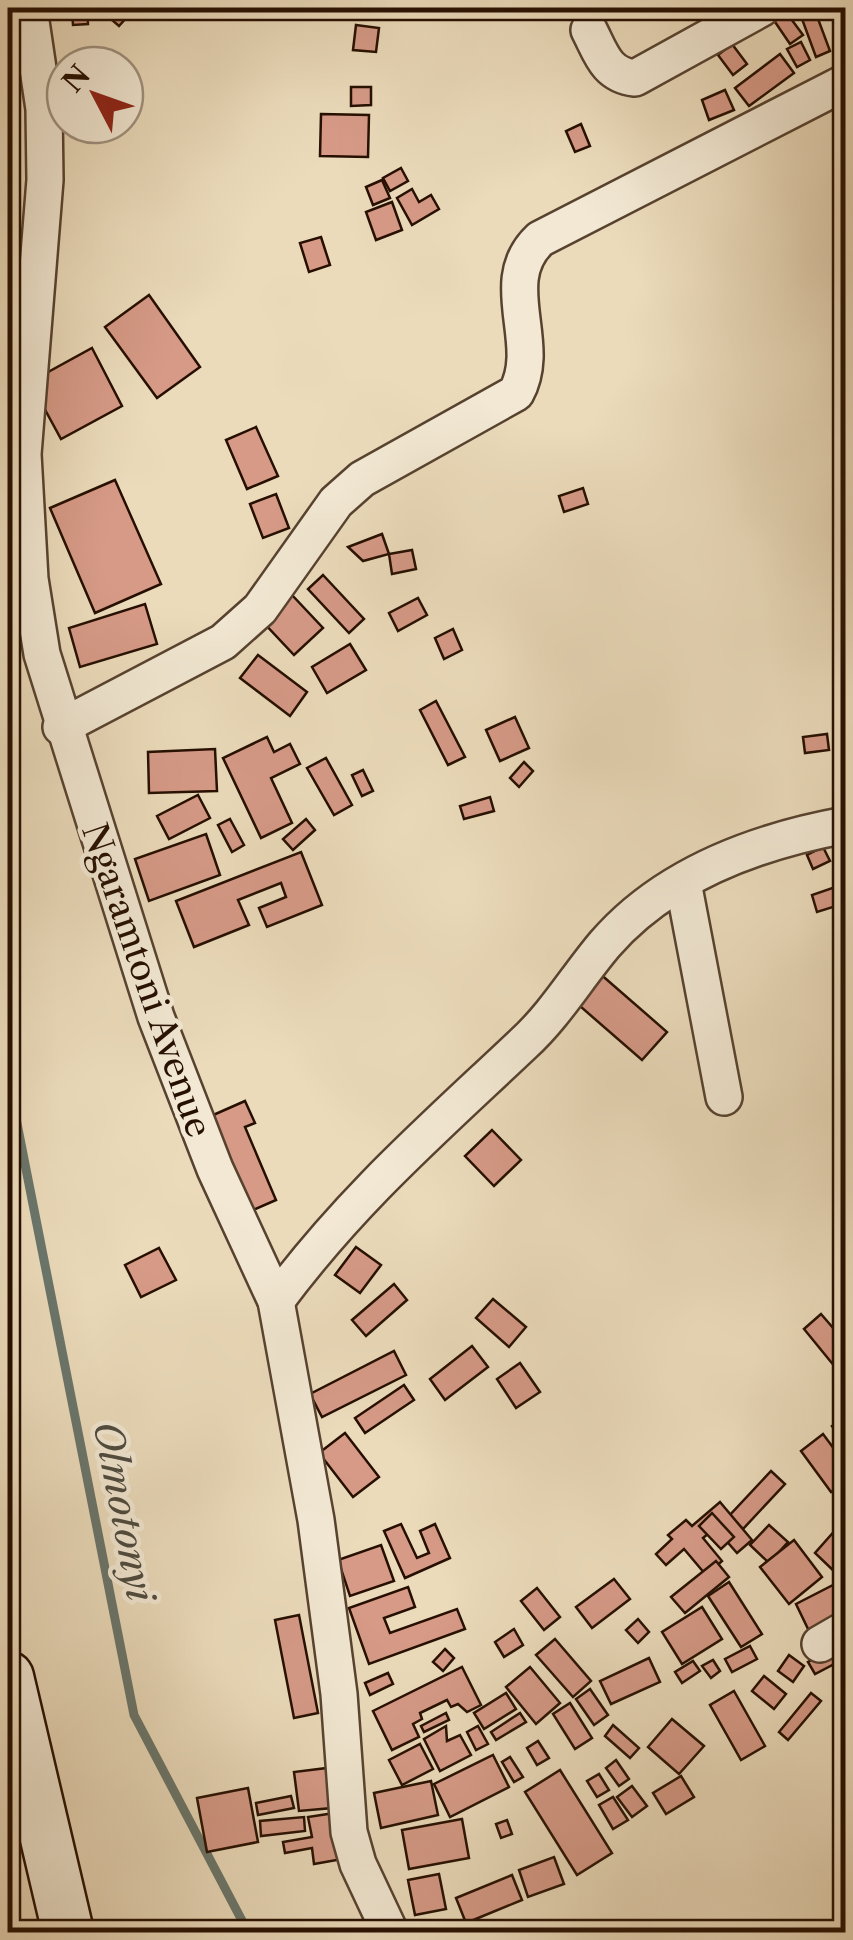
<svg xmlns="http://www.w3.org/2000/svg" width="853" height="1940" font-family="'Libre Caslon Text',serif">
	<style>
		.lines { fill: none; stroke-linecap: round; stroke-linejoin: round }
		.stream { stroke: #6a766c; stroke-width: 9 }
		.building { fill: #d69a87; stroke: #260f01; stroke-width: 2.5 }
		.street-casing { stroke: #574230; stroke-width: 40 }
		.secondary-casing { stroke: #260f01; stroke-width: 55 }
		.street { stroke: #f2e8d3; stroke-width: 35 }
		.secondary { stroke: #f2e8d3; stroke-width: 50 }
		.labels { text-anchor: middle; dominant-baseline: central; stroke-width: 9; stroke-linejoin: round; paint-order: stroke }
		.street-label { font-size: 35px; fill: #260f01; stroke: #f2e8d3 }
		.water-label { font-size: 38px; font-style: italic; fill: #4e4b3f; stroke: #f2e8d3 }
	</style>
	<rect width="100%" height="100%" fill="#ebdbbb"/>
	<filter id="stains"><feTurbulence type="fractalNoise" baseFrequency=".002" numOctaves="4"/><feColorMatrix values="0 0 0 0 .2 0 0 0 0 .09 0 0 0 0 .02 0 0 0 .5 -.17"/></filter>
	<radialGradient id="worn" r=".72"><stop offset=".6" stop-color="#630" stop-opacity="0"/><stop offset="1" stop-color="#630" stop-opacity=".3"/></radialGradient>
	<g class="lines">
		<polyline class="stream" points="8,1078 134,1715 248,1932"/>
	</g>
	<g class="building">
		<polygon points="72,8 87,8 88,24 73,25"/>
		<polygon points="98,8 135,8 119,26"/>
		<polygon points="358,8 393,8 391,18 357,13"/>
		<polygon points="783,8 803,35 790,44 771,16"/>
		<polygon points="798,8 814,8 830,51 816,57"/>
		<polygon points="827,8 846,8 846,40 844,41"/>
		<polygon points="356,25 379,28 376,52 353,50"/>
		<polygon points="801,42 810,60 797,67 787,49"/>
		<polygon points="732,44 747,64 733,75 718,55"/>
		<polygon points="780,54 794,73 749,106 735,88"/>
		<polygon points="351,87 371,87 371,105 351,106"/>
		<polygon points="725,90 734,110 709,120 702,100"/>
		<polygon points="321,114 369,115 368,157 320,156"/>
		<polygon points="581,124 590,146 575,152 566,131"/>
		<polygon points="401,168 408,181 390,191 383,178"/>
		<polygon points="382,180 390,198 373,205 366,187"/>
		<polygon points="412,189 419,202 431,195 439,209 412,225 397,198"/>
		<polygon points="392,202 402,230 376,240 366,212"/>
		<polygon points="321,237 330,265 309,272 300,243"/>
		<polygon points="149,295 200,367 157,398 105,327"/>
		<polygon points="92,348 122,406 61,439 30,382"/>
		<polygon points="256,427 278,476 247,489 226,440"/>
		<polygon points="115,480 161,584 95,613 50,508"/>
		<polygon points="583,488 588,504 564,512 559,496"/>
		<polygon points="276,494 289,528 263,538 250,504"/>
		<polygon points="382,534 389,554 363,561 348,547"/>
		<polygon points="412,550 416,569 392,574 389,554"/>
		<polygon points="323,575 364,619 349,633 308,589"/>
		<polygon points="292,595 323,628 294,655 263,622"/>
		<polygon points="418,598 427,615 398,631 389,613"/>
		<polygon points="145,604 157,644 80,667 69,628"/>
		<polygon points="453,629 462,650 444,659 435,638"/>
		<polygon points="350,644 366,670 327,693 312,667"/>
		<polygon points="258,655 307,692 290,716 240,678"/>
		<polygon points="436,701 465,757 448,765 420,710"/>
		<polygon points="515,717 529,748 500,761 486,730"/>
		<polygon points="827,734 829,750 805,753 803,737"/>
		<polygon points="267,737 274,752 290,744 300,764 271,778 292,823 261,838 223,758"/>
		<polygon points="215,749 217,791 149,793 148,752"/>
		<polygon points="326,758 352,805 334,815 307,768"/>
		<polygon points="524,762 533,771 519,787 510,778"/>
		<polygon points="363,770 373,791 362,796 352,775"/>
		<polygon points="198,795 210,818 169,839 157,816"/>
		<polygon points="490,797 494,811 464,819 460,806"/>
		<polygon points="230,819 244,845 232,852 218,825"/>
		<polygon points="306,819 315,830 293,850 283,839"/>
		<polygon points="206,834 220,875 149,901 135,859"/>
		<polygon points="823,847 830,861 813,869 807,855"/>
		<polygon points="301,852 322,905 267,927 259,908 286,897 281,883 238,900 249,925 194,947 176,901"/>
		<polygon points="841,885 846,903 817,912 812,895"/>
		<polygon points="598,972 667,1032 642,1060 573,1000"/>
		<polygon points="245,1101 255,1123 245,1127 276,1200 251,1211 211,1116"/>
		<polygon points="492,1130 521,1160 494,1186 465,1156"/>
		<polygon points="356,1247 381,1265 360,1293 335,1275"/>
		<polygon points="159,1248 176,1280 141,1297 125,1265"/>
		<polygon points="394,1284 407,1300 366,1336 352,1320"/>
		<polygon points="493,1299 526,1327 509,1347 476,1318"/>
		<polygon points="821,1314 846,1343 846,1368 840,1373 804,1329"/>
		<polygon points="472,1346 488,1367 445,1400 430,1379"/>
		<polygon points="394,1351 406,1375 322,1417 310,1394"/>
		<polygon points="520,1363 540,1392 516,1408 497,1379"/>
		<polygon points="404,1385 414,1400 365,1433 355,1418"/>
		<polygon points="841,1420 846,1427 844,1444 832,1426"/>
		<polygon points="345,1433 379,1477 353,1497 319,1453"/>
		<polygon points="823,1434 846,1465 846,1482 831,1492 801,1451"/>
		<polygon points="771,1471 785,1484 743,1529 729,1516"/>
		<polygon points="720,1502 752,1540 737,1553 715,1528 703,1538 722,1561 706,1575 684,1549 666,1565 656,1554 672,1539 668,1535 686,1520 692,1526"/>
		<polygon points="712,1513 734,1537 721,1549 699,1526"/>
		<polygon points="401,1524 417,1558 429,1553 420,1531 435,1524 450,1558 405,1578 384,1531"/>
		<polygon points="769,1525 788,1542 769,1563 750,1545"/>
		<polygon points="838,1527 846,1534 846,1569 839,1576 815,1553"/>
		<polygon points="794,1540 822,1577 789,1604 760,1567"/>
		<polygon points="381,1545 394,1581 350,1596 338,1560"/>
		<polygon points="716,1561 729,1577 685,1613 671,1597"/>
		<polygon points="614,1579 630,1599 592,1628 576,1607"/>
		<polygon points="729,1582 762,1634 741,1647 708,1596"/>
		<polygon points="835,1584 846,1615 810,1633 796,1604"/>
		<polygon points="408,1587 415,1607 384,1618 390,1633 457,1609 465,1629 369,1664 349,1608"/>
		<polygon points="537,1588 560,1617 544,1630 521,1601"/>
		<polygon points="702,1607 722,1639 682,1664 662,1632"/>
		<polygon points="299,1615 318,1713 294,1718 275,1620"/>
		<polygon points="638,1619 649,1632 638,1643 626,1630"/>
		<polygon points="514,1629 523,1645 504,1657 495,1642"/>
		<polygon points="555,1639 591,1681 573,1697 536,1655"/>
		<polygon points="750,1646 757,1659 732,1672 725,1659"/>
		<polygon points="445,1649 454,1658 443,1671 433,1662"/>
		<polygon points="831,1649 838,1662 815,1674 808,1662"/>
		<polygon points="789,1655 804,1666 793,1682 778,1671"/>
		<polygon points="649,1658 660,1682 611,1704 600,1681"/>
		<polygon points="713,1660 720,1671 711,1678 702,1666"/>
		<polygon points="693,1661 700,1671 682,1683 675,1672"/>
		<polygon points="462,1667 481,1705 467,1712 458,1704 451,1707 447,1700 420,1713 422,1719 413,1724 419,1737 392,1750 373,1711"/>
		<polygon points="530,1667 560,1703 536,1724 506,1687"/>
		<polygon points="388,1673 393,1684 370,1695 365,1683"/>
		<polygon points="764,1676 786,1694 774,1709 752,1691"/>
		<polygon points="590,1689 608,1715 594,1725 576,1699"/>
		<polygon points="734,1691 765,1746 741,1760 710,1705"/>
		<polygon points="506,1693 516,1709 484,1729 474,1713"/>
		<polygon points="811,1693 821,1701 788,1740 779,1732"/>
		<polygon points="570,1703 592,1738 575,1749 553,1714"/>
		<polygon points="446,1713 449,1720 424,1732 421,1726"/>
		<polygon points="520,1713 526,1722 496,1740 491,1732"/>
		<polygon points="672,1719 704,1746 679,1774 648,1747"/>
		<polygon points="613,1725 639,1748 630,1758 605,1736"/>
		<polygon points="446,1726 447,1741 460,1735 471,1755 440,1771 424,1739"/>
		<polygon points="478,1726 488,1744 476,1750 467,1732"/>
		<polygon points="538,1741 549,1758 537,1765 527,1748"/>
		<polygon points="420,1744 433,1769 402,1785 389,1760"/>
		<polygon points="493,1755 509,1787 450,1817 434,1784"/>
		<polygon points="510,1757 523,1777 514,1782 502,1762"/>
		<polygon points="616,1760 629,1779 619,1786 606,1768"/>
		<polygon points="327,1768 332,1808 299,1811 294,1772"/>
		<polygon points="560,1770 612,1853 577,1875 525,1792"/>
		<polygon points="599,1774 609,1790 597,1797 587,1781"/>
		<polygon points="681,1776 694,1797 666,1814 653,1793"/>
		<polygon points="431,1781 438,1815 381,1828 374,1793"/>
		<polygon points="632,1786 647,1806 632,1817 617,1797"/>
		<polygon points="248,1788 258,1842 207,1852 197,1798"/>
		<polygon points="291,1796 294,1808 258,1815 256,1803"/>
		<polygon points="613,1797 628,1820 613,1829 599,1805"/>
		<polygon points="341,1812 348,1858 314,1864 312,1848 285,1853 283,1842 312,1837 308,1817"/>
		<polygon points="304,1817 305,1831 261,1836 260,1821"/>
		<polygon points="462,1819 469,1858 409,1869 402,1830"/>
		<polygon points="507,1820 512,1834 501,1838 496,1824"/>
		<polygon points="554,1857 564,1884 528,1897 519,1870"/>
		<polygon points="439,1874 446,1909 415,1915 408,1880"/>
		<polygon points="512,1875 522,1900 466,1923 456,1898"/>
	</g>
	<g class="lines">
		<defs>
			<g id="street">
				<polyline points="29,8 44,109 45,180 23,454 30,579 42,654 156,1017 215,1169 276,1301 316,1520 339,1694 349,1832 358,1864 390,1932"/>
				<path d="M589 30C601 53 606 75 635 78L762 8"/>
				<path d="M61 727 223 642 260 609 336 502 362 479 516 393C544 343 494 282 540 239L846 82"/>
				<polyline points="683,882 724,1097"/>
				<path d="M276 1301C352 1199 432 1130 523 1044 555 1015 577 977 605 944 665 875 758 841 846 825"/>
				<polyline points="820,1644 846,1629"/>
			</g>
			<polyline id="secondary" points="8,1677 68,1932"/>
		</defs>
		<use href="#street" class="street-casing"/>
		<use href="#secondary" class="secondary-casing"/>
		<use href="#street" class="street"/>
		<use href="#secondary" class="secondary"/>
	</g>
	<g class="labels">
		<g class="street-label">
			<text transform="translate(147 980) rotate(71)">Ngaramtoni Avenue</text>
		</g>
		<g class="water-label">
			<text transform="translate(124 1511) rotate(79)">Olmotonyi</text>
		</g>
	</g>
	<rect width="853" height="1940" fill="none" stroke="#ebdbbb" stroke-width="40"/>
	<rect x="10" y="10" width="833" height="1920" fill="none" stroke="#260f01" stroke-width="5"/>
	<rect x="20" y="20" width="813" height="1900" fill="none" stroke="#260f01" stroke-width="2.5"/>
	<g transform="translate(95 95) rotate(311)"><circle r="48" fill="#f2e8d3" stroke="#a0917f" stroke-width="2.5"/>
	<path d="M0-8L18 38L0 25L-18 38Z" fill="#8f2418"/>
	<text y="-15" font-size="28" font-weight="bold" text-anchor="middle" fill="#260f01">N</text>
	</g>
	<rect width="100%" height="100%" filter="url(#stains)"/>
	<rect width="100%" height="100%" fill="url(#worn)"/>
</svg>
